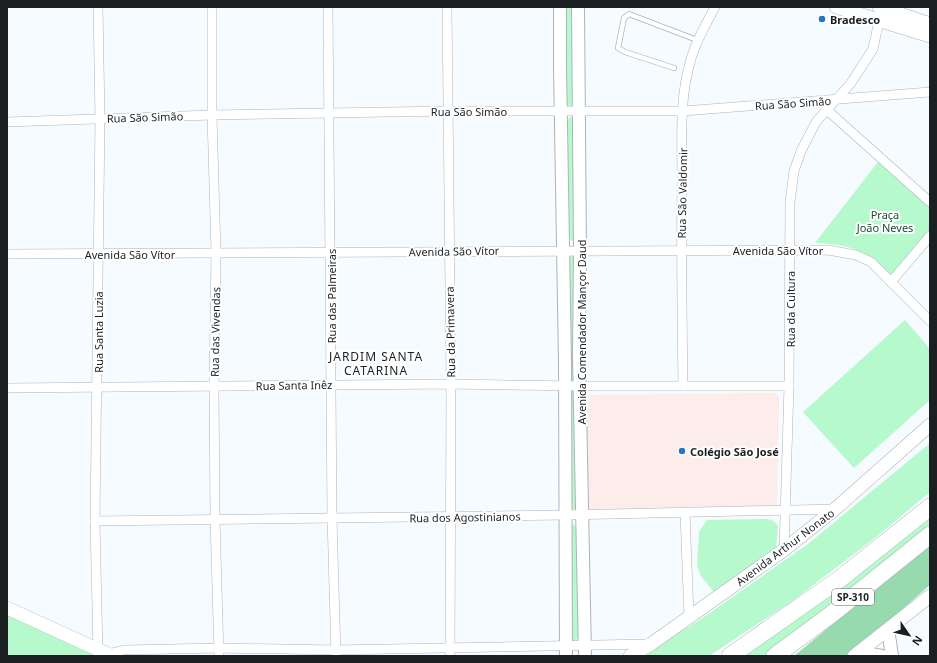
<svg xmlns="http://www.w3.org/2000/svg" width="937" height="663" font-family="'Noto Sans',sans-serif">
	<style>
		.education { fill: #fcecea }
		.green { fill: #b6f9cc }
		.forest { fill: #96daad }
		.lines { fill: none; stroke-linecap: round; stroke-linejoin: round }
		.service-casing { stroke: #acb4ba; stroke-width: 6 }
		.minor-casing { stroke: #acb4ba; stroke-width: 10 }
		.tertiary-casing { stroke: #acb4ba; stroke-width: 14 }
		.secondary-casing { stroke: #acb4ba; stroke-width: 14 }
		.motorway-casing { stroke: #acb4ba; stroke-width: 18 }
		.service { stroke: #fff; stroke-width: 4.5 }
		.minor { stroke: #fff; stroke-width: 9 }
		.tertiary { stroke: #fff; stroke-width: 12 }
		.secondary { stroke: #fff; stroke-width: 13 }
		.motorway { stroke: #fff; stroke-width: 17 }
		.poi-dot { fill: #2873c3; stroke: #fff; stroke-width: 1.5 }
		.labels { text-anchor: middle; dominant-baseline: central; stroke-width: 4; stroke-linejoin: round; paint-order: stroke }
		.shield { fill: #fff; stroke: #606264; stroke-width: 1 }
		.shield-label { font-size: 10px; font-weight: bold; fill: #1c1f21 }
		.poi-label { font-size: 11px; font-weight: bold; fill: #1c1f21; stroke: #fff; text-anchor: start }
		.street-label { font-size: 11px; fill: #1c1f21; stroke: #fff }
		.park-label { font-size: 11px; fill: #1a4c2f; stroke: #fff }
		.neighbourhood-label { font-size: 12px; letter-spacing: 1px; fill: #1c1f21; stroke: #fff }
	</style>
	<rect width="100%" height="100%" fill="#f6fbff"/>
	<polygon class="education" points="775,393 779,397 777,506 590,509 584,503 586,399 590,395"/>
	<g class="green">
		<polygon points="565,7 574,7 575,106 569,107 567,104 566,91"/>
		<polygon points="571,117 574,118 575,240 572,241 568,237 566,123 568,119"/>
		<path d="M878 162 930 208V231L891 276C868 249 849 245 815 243Z"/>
		<polygon points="570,256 577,258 574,381 570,380 567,258"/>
		<polygon points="905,320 930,349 930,400 854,468 803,412"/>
		<polygon points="573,391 576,391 577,506 576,509 570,509 570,392"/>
		<polygon points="930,443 930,492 875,538 791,602 709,656 642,656 704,617 808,544"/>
		<polygon points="930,514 930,529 794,637 766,656 743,656"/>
		<polygon points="767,519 774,521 778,526 776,549 720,591 713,591 701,576 697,566 699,532 707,520"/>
		<polygon points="572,524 579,527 579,636 575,642 572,641 568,527"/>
		<polygon points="7,614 93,653 93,656 7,656"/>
	</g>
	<polygon class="forest" points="930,544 930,585 874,634 845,656 794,656"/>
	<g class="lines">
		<defs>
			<polyline id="service" points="674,68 625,52 618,48 624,18 629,14 697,40"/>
			<g id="minor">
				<polyline points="212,7 212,115 216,253 214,387 215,519 219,656"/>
				<polyline points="328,7 332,518 336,656"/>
				<polyline points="447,7 451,384 450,656"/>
				<polyline points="827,110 930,202"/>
				<polyline points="7,122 212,115 449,111 683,111 930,92"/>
				<polyline points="7,254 828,250 856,255 871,262 930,321"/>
				<polyline points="891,282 930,236"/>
				<path d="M683 386C682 317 681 249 682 180 682 140 679 98 691 59 696 41 706 24 715 7"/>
				<polyline points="7,388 451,384 580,386 789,386"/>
				<polyline points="685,513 689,617"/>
				<polyline points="95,521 566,515 835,509"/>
				<polyline points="784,550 789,386 790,203 794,171 801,151 816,122 851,83 873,49 880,16"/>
				<polyline points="98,654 95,521 100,118 98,7"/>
				<polyline points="108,654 124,650 219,648 336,650 648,644"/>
			</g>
			<g id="tertiary">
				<polyline points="560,7 560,67 565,363 566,656"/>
				<polyline points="578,7 580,251 579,356 585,656"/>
				<polyline points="888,629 892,656"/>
				<polyline points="860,652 882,656"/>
			</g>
			<g id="secondary">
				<polyline points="836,7 930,36"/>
				<polyline points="879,7 930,24"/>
				<polyline points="7,608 112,656"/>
				<polyline points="630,656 651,644 784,550 835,509 930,425"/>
				<polyline points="854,656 930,596"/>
			</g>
			<g id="motorway">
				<polyline points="730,656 841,578 930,507"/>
				<polyline points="775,656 833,613 930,535"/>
			</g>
		</defs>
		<use href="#service" class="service-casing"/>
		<use href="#minor" class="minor-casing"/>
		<use href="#tertiary" class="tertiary-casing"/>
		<use href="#secondary" class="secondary-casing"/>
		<use href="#motorway" class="motorway-casing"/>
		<use href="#service" class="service"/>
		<use href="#minor" class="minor"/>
		<use href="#tertiary" class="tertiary"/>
		<use href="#secondary" class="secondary"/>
		<use href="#motorway" class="motorway"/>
	</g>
	<g class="poi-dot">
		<circle cx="822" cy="19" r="4"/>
		<circle cx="682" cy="451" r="4"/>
	</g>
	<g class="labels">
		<rect class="shield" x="832" y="589" width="42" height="16" rx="3"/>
		<g class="shield-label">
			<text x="853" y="597">SP-310</text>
		</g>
		<g class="poi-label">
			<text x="830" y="19">Bradesco</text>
			<text x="690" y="451">Colégio São José</text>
		</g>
		<g class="street-label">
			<text transform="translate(793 103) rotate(-4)">Rua São Simão</text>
			<text x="469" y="111">Rua São Simão</text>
			<text transform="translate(145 117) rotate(-2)">Rua São Simão</text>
			<text transform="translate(682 193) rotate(-89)">Rua São Valdomir</text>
			<text x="778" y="250">Avenida São Vítor</text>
			<text transform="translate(454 251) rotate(-1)">Avenida São Vítor</text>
			<text x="130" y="254">Avenida São Vítor</text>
			<text transform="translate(331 296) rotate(-90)">Rua das Palmeiras</text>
			<text transform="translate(790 309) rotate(-90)">Rua da Cultura</text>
			<text transform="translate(98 332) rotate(-90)">Rua Santa Luzia</text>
			<text transform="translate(215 332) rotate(-89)">Rua das Vivendas</text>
			<text transform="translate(450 332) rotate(-91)">Rua da Primavera</text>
			<text transform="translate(581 332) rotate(-90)">Avenida Comendador Mançor Daud</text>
			<text transform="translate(294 385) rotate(-1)">Rua Santa Inêz</text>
			<text transform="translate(465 517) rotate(-1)">Rua dos Agostinianos</text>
			<text transform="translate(785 547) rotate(-37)">Avenida Arthur Nonato</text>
		</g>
		<g class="park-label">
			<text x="885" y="214">Praça<tspan x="885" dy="13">João Neves</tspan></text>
		</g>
		<g class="neighbourhood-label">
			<text x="376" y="356">JARDIM SANTA<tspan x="376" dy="14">CATARINA</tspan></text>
		</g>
	</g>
	<rect width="937" height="663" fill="none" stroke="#1c1f21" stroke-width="16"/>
	<g transform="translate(909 635) rotate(124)" stroke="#ffffff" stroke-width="3" paint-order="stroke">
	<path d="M0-3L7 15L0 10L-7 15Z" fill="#1c1f21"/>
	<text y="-6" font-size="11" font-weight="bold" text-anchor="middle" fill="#1c1f21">N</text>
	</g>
</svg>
